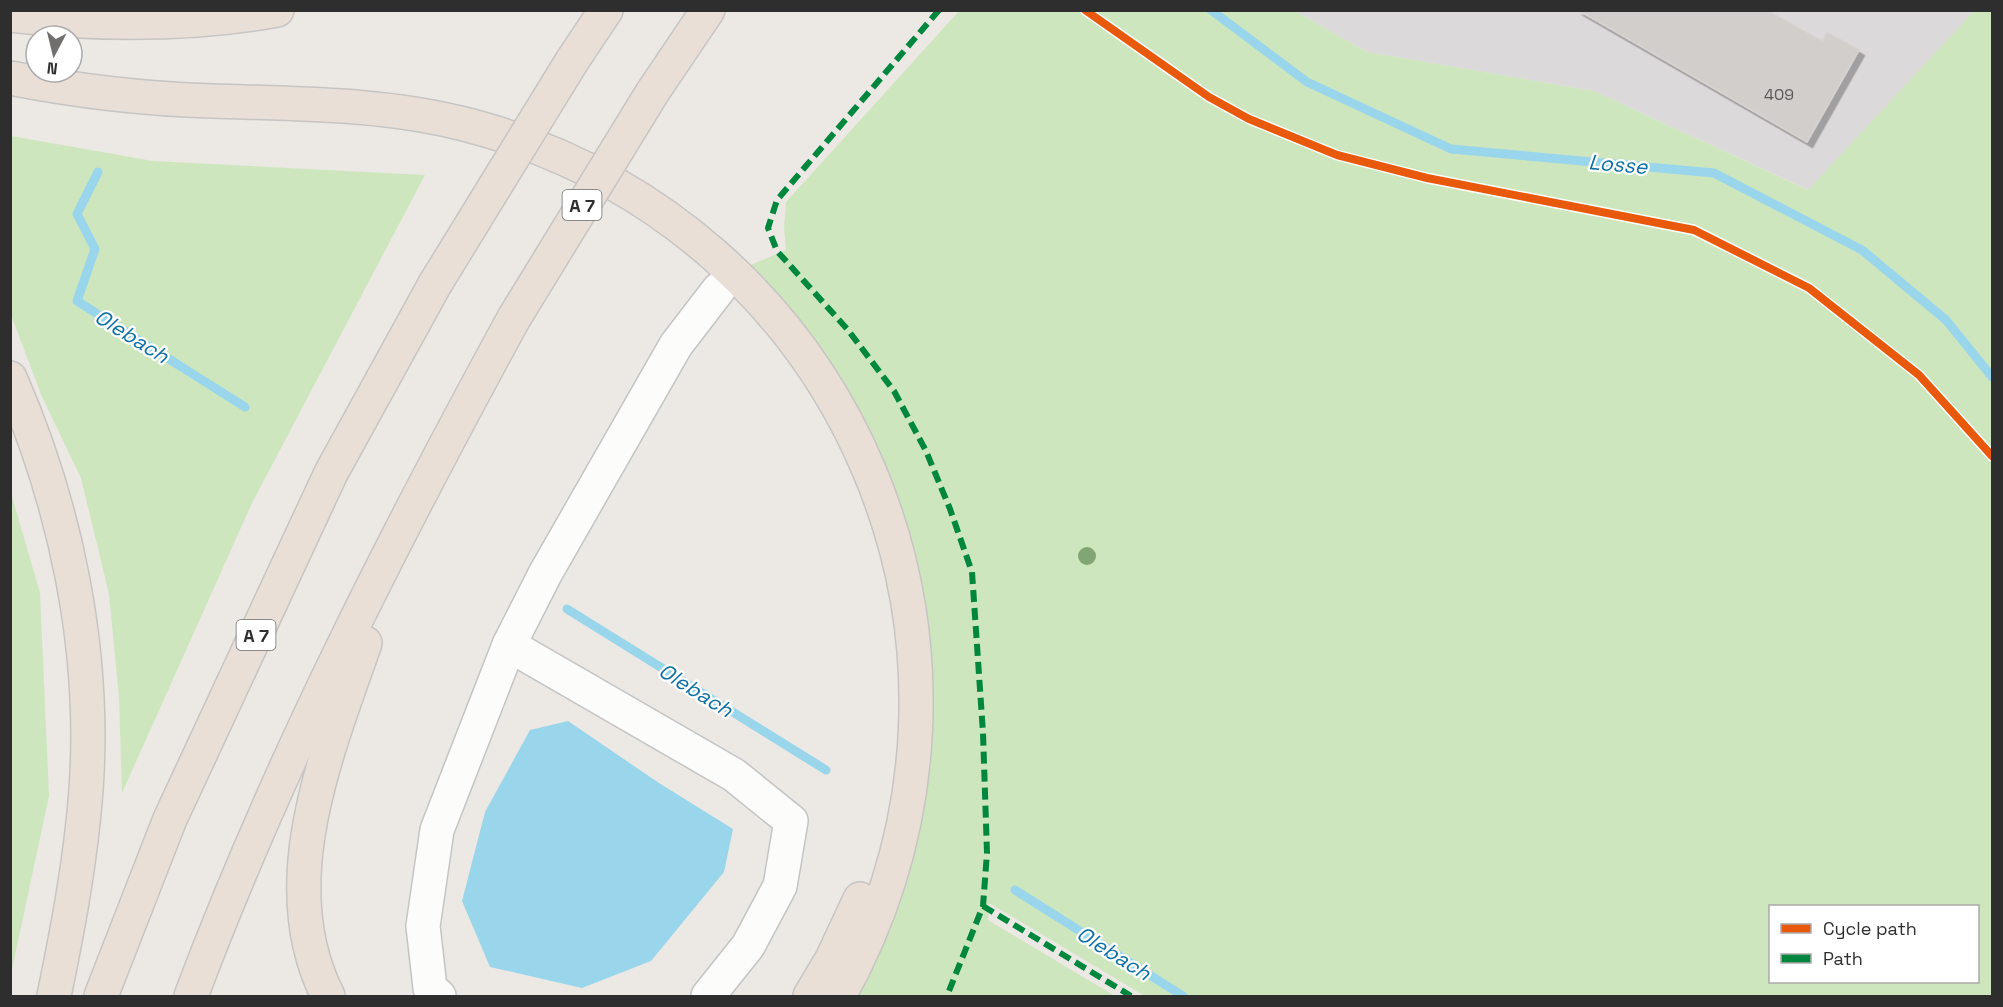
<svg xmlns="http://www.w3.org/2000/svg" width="2003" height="1007" font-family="'Space Grotesk',sans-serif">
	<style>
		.industrial { fill: #dcd9db }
		.green { fill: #cee6be; fill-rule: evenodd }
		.water { fill: #99d6ec }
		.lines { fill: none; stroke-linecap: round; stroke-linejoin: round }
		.stream { stroke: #99d6ec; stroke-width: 9 }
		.building { fill: #d1cecb; stroke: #d7d4d0; stroke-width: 1.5; filter: url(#shadow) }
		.minor-casing { stroke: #c5c4c5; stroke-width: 36 }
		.highway-casing { stroke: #c6c5c4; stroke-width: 36 }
		.minor { stroke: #fcfcfb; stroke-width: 33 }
		.highway { stroke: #eadfd6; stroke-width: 33 }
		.highway-bridge-casing { stroke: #c6c5c4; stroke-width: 36; stroke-linecap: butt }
		.highway-bridge { stroke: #eadfd6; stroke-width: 33 }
		.quiet { stroke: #00873e; stroke-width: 6; stroke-dasharray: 12 6; stroke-linecap: butt }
		.cycleway-casing { stroke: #fff; stroke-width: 11 }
		.cycleway { stroke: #e8590c; stroke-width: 8 }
		.tree { fill: #82a575 }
		.labels { text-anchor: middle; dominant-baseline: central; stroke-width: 4.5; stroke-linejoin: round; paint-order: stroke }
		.number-label { font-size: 16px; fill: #585857 }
		.shield { fill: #fff; stroke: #6d6d6d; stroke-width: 1.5 }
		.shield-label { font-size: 18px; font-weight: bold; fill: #2e2e2e }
		.water-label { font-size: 21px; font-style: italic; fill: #0d6fa3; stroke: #fff }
	</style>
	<defs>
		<filter id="shadow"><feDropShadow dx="5.5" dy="5.5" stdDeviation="0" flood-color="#0004"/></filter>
	</defs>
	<rect width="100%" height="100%" fill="#ece8e4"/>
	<polygon class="industrial" points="1295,11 1974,11 1809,190 1594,91 1367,52"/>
	<g class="green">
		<path d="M959 11H1295L1367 52 1594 91 1808 190 1974 11H1992V996H1145L989 903 988 920 1115 996H858L887 937 908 879 923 808 929 738 912 572 746 267 786 250 784 228 786 202ZM1770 906H1978V982H1770Z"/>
		<polygon points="11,136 153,161 425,175 252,503 122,793 119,698 109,594 81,478 42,397 11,315"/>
		<polygon points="11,493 40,593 49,796 11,974"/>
	</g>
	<polygon class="water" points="568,721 659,783 733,829 724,872 651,961 582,988 490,967 462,901 485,812 530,730"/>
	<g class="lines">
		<g class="stream">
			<polyline points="1211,10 1307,82 1451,149 1714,173 1862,250 1946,320 1992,377"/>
			<polyline points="98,172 77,214 95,249 77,301 245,407"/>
			<polyline points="567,609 826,770"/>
			<polyline points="1015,890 1183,996"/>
		</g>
	</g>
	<polygon class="building" points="1578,10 1767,10 1822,41 1827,32 1859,50 1807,142"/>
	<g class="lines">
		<defs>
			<g id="minor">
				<polyline points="509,645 734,775 791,821 780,886 748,946 708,996"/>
				<polyline points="439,996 430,988 423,926 437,830 509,645 545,574 676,345 719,289"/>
			</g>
			<g id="highway">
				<path d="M10 15C99 25 189 26 277 10"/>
				<polyline points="572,61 606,10"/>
				<path d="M10 78C77 91 144 99 212 101 298 104 384 103 468 125 851 225 1030 653 839 996"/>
				<polyline points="652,93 708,10"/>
				<path d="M10 378C66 506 96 650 86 790 81 859 68 928 54 996"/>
				<polyline points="101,996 170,819 331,473 435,284"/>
				<path d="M191 996C279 762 394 538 514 318"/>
				<path d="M328 996C271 884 327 753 365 643"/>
				<polyline points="810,996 832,959 860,899"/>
			</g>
		</defs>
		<use href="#minor" class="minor-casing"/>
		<use href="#highway" class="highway-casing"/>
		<use href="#minor" class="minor"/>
		<use href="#highway" class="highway"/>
		<defs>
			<g id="highway-bridge">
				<polyline points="435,284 572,61"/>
				<polyline points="514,318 652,93"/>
			</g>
		</defs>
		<use href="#highway-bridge" class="highway-bridge-casing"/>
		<use href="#highway-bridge" class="highway-bridge"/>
		<g class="quiet">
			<polyline points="939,10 777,200 768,228 777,251 848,330 894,391 926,451 950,509 972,572 983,733 987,853 983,906 947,996"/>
			<polyline points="983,906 1131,996"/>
		</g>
		<defs>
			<polyline id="cycleway" points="1085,10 1209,97 1249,119 1337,155 1427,178 1694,230 1809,288 1919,375 1992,456"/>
		</defs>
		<use href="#cycleway" class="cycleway-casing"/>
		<use href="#cycleway" class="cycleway"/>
	</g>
	<circle class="tree" cx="1087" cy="556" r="9"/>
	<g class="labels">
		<g class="number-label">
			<text x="1779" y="94">409</text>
		</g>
		<g class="shield">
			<rect x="562.5" y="190" width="39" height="30" rx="4.5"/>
			<rect x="236.5" y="620" width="39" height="30" rx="4.5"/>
		</g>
		<g class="shield-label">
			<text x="582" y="205">A 7</text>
			<text x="256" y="635">A 7</text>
		</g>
		<g class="water-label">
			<text transform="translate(1618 164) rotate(5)">Losse</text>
			<text transform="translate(132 336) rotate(32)">Olebach</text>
			<text transform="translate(696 690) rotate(32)">Olebach</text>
			<text transform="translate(1114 953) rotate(32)">Olebach</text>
		</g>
	</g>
	<rect width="2003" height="1007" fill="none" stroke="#2e2e2e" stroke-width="24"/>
	<rect x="1769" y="905" width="210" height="78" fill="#ffffff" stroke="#ababab" stroke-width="1.5"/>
	<rect x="1781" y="924" width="30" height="9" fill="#e8590c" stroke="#ababab" stroke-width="1.5"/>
	<text x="1823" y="935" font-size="18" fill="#2e2e2e">Cycle path</text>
	<rect x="1781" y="954" width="30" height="9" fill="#00873e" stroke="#ababab" stroke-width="1.5"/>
	<text x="1823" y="965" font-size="18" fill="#2e2e2e">Path</text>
	<g transform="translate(54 54) rotate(187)"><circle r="28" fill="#ffffff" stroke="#ababab" stroke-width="1.5"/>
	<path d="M0-4.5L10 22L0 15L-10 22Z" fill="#706f6e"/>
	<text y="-9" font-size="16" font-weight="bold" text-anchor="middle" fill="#2e2e2e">N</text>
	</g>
</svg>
